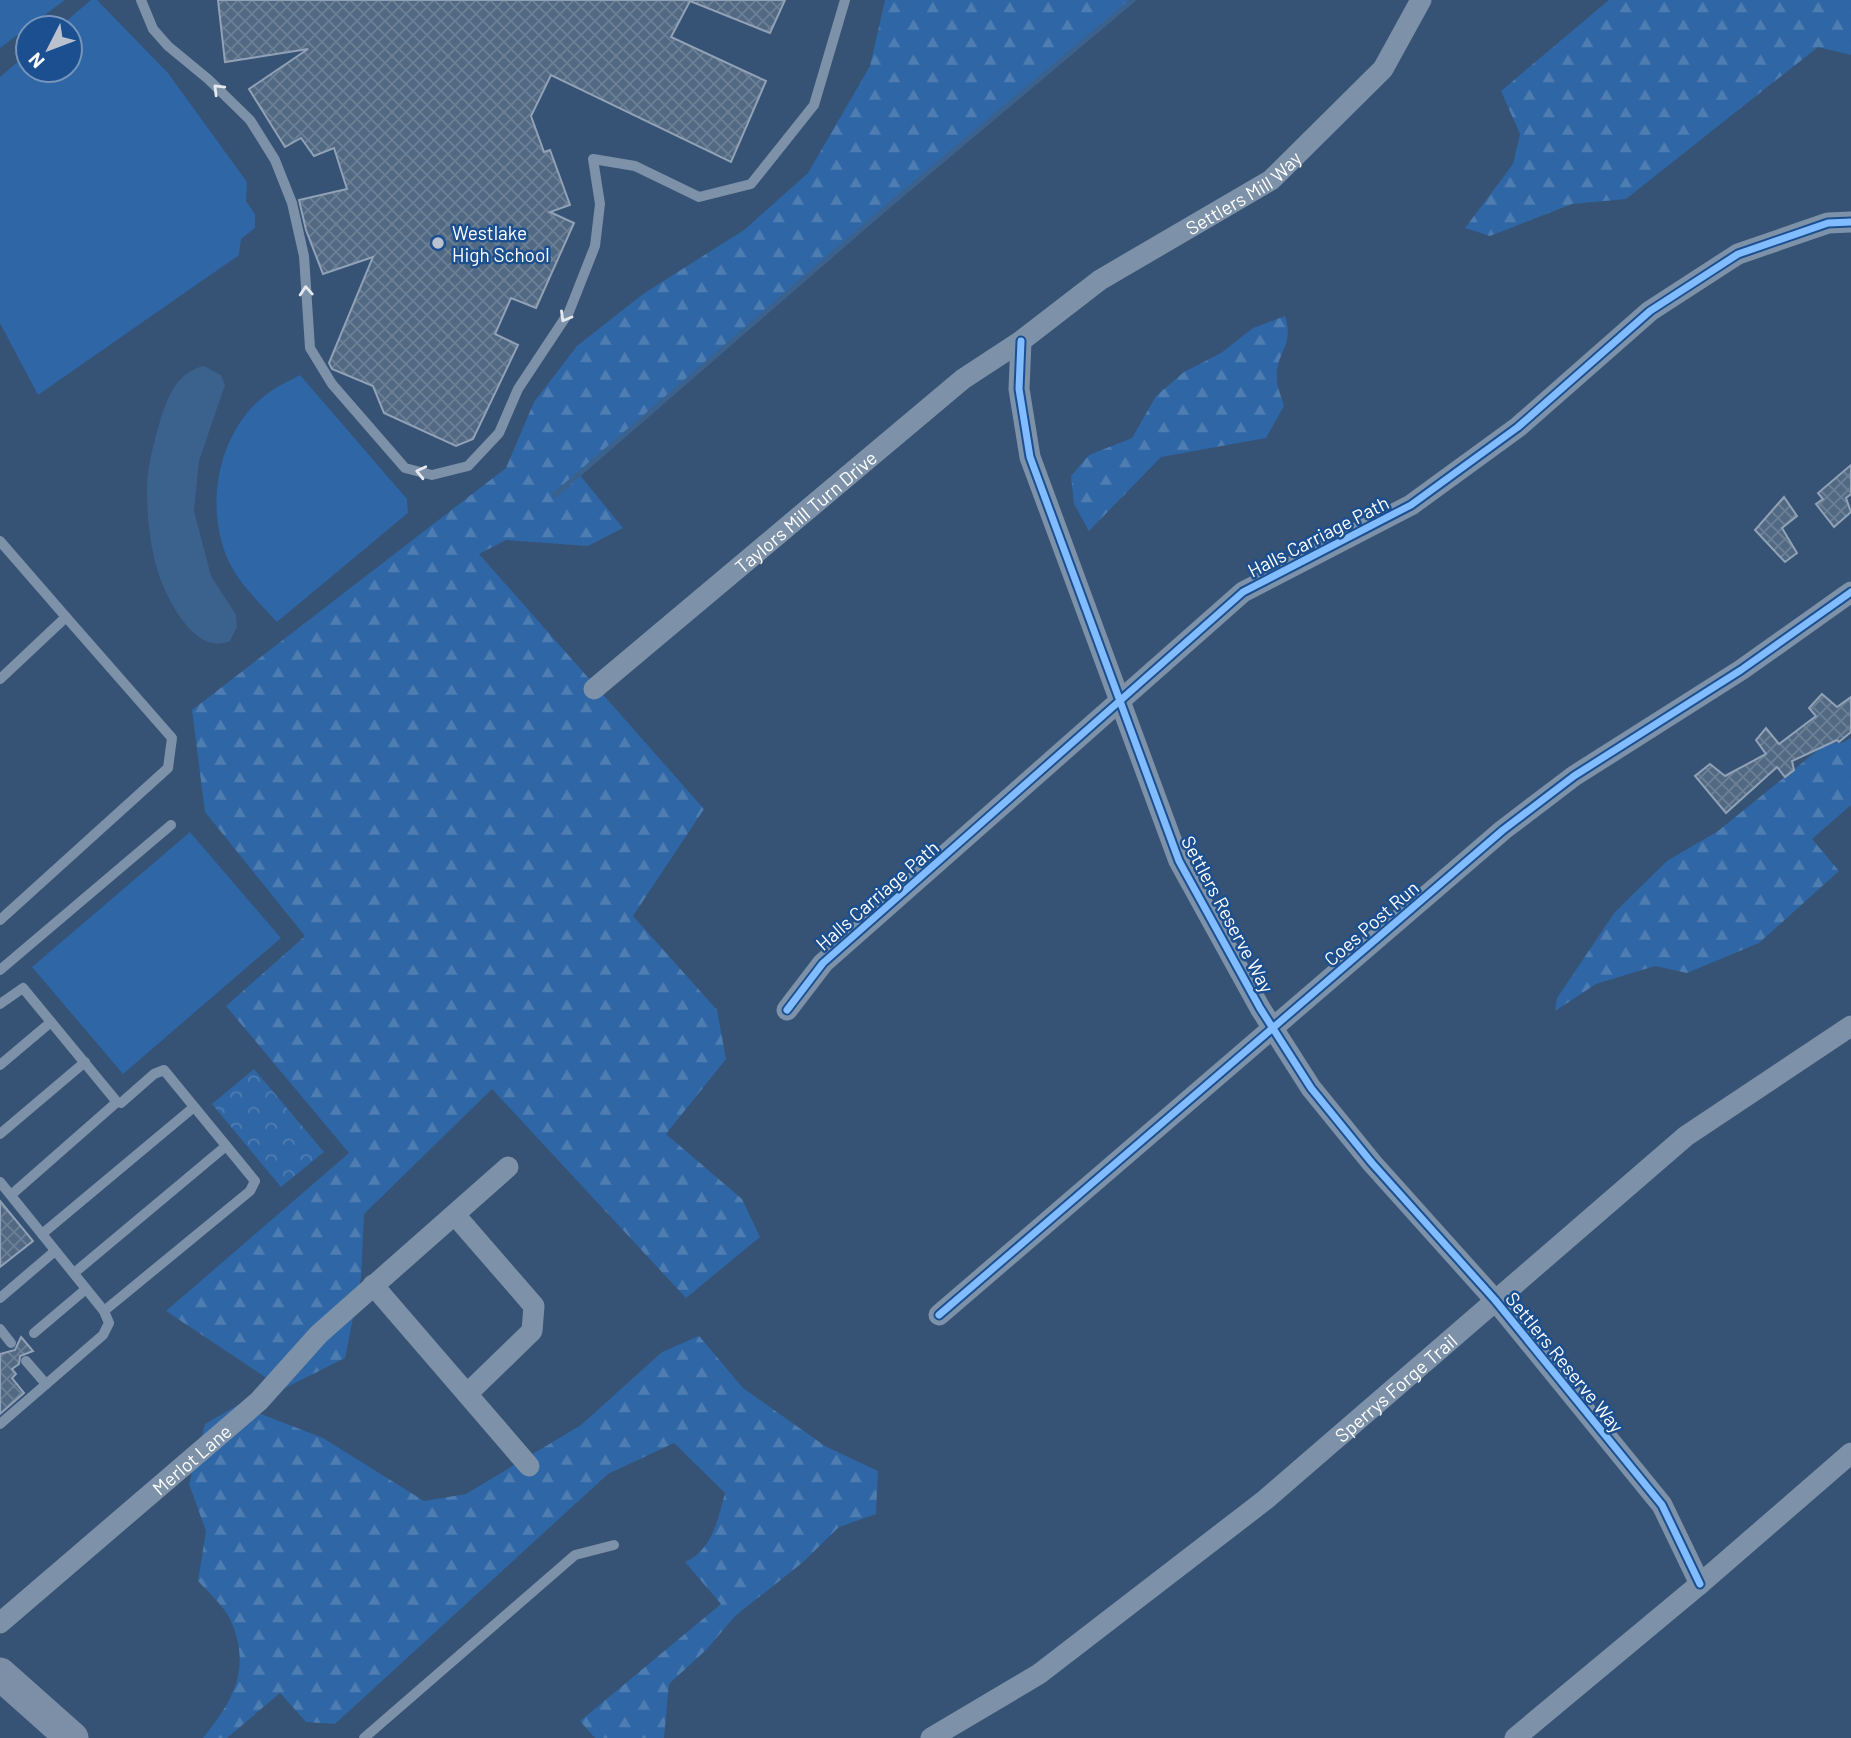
<svg xmlns="http://www.w3.org/2000/svg" width="1851" height="1738" font-family="Barlow,sans-serif">
	<style>
		.grass { fill: #2f66a5 }
		.forest { fill: url(#forest-firs) }
		.park { fill: url(#park-crowns) }
		.water { fill: #3b618d }
		.lines { fill: none; stroke-linecap: round; stroke-linejoin: round }
		.stream { stroke: #3b618d; stroke-width: 5 }
		.building { fill: url(#building-cross-hatch); stroke: #92a2b6; stroke-width: 2 }
		.service { stroke: #7d92a8; stroke-width: 10 }
		.minor { stroke: #7d92a8; stroke-width: 21 }
		.primary { stroke: #7d8ea7; stroke-width: 33 }
		.cycleway-casing { stroke: #1b4f8f; stroke-width: 11 }
		.cycleway { stroke: #80bcff; stroke-width: 7 }
		.oneway { stroke: #e5e9ee }
		.poi-dot { fill: #b9c2ce; stroke: #1b4f8f; stroke-width: 2.5 }
		.labels { text-anchor: middle; dominant-baseline: central; stroke-width: 5; stroke-linejoin: round; paint-order: stroke }
		.street-label { font-size: 19px; fill: #fff; stroke: #1b4f8f }
		.poi-label { font-size: 19px; fill: #fff; stroke: #1b4f8f; text-anchor: start }
	</style>
	<defs>
		<pattern id="forest-firs" width="22" height="20" patternUnits="userSpaceOnUse" patternTransform="scale(1.75)"><rect width="22" height="20" fill="#2f66a5"/><path d="M5 1l3.5 6h-7zM16 11l3.5 6h-7z" fill="#4e7db2"/></pattern>
		<pattern id="park-crowns" width="20" height="18" patternUnits="userSpaceOnUse" patternTransform="scale(1.75)"><rect width="20" height="18" fill="#2f66a5"/><path d="M2 6a3 3 0 1 1 6 0M12 15a3 3 0 1 1 6 0" fill="none" stroke="#4e7db2"/></pattern>
		<pattern id="building-cross-hatch" width="8" height="8" patternUnits="userSpaceOnUse" patternTransform="scale(1.75)"><rect width="8" height="8" fill="#526984"/><path d="M0 0l8 8M0 8l8-8" fill="none" stroke="#6c8096"/></pattern>
	</defs>
	<rect width="100%" height="100%" fill="#365274"/>
	<g class="grass">
		<polygon points="0,0 65,0 0,48"/>
		<polygon points="91,0 97,0 168,73 247,182 246,201 255,214 255,228 241,239 239,255 38,395 0,323 0,77 28,53 28,70 70,70 70,28 58,28"/>
		<path d="M300 375 407 499 408 513 277 622C261 605 241 585 230 564 203 509 217 431 267 394 277 386 289 381 300 375Z"/>
		<polygon points="190,832 281,938 123,1074 32,967"/>
	</g>
	<g class="forest">
		<polygon points="885,0 1133,0 887,207 579,474 623,528 588,546 506,540 479,554 704,809 633,916 717,1010 726,1059 666,1134 742,1199 760,1237 686,1298 492,1089 364,1214 361,1278 345,1358 283,1389 166,1311 349,1153 226,1006 305,936 205,812 192,710 506,468 534,402 577,346 643,294 744,230 808,173 870,66"/>
		<polygon points="1609,0 1851,0 1851,55 1818,47 1626,199 1572,204 1490,236 1465,228 1513,164 1520,134 1501,91"/>
		<path d="M1285 316C1295 348 1275 351 1277 380 1277 388 1282 398 1284 406L1266 438 1161 457 1089 531 1074 504 1071 476 1089 455 1132 438 1156 396 1184 372 1221 353 1253 328Z"/>
		<polygon points="1851,738 1851,805 1812,839 1839,871 1759,943 1687,973 1655,966 1596,984 1555,1011 1557,998 1615,912 1667,861 1718,831 1828,742 1842,743"/>
		<path d="M699 1336 743 1388 825 1446 878 1471 876 1514 839 1527 802 1563 735 1616 707 1649 669 1684 664 1738H595L580 1721 721 1604 685 1562C712 1551 718 1519 725 1493L674 1443 608 1474 335 1724 306 1722 280 1693 227 1738H203C234 1700 252 1667 230 1619 223 1605 208 1592 198 1581L206 1531 189 1484 205 1424 238 1405 323 1438 424 1501 466 1494 581 1425 662 1352Z"/>
	</g>
	<polygon class="park" points="254,1069 324,1152 281,1187 212,1104"/>
	<path class="water" d="M204 366 221 375 225 385 199 461 194 511 211 576 236 615 237 627 230 641C197 656 170 605 160 578 150 550 147 518 147 488 147 466 154 442 160 421 168 396 177 372 204 366Z"/>
	<g class="lines">
		<polyline class="stream" points="555,495 887,207 1133,0"/>
	</g>
	<g class="building">
		<polygon points="218,0 785,0 770,33 690,1 671,37 766,81 731,162 551,75 531,116 544,152 550,150 570,205 550,212 574,223 536,308 511,298 495,334 518,345 473,439 456,446 384,413 373,386 332,369 329,363 373,257 323,274 306,230 299,200 347,189 334,148 314,156 301,138 285,147 249,89 308,49 225,62"/>
		<polygon points="1851,465 1851,494 1846,498 1851,512 1834,527 1816,504 1823,499 1818,493"/>
		<polygon points="1784,497 1797,516 1782,528 1797,553 1785,562 1755,530"/>
		<polygon points="1822,694 1837,707 1851,697 1851,732 1839,742 1837,740 1792,761 1794,770 1785,777 1777,767 1726,813 1695,776 1710,764 1725,776 1766,754 1756,740 1766,728 1779,744 1816,716 1809,708"/>
		<polygon points="0,1201 33,1241 0,1267"/>
		<polygon points="21,1337 33,1351 20,1356 19,1364 12,1369 16,1374 12,1378 24,1393 0,1414 0,1354 15,1350"/>
	</g>
	<g class="lines">
		<g class="service">
			<polyline points="141,0 153,29 168,46 208,79 250,120 275,160 292,203 304,256 310,348 332,384 405,468 432,475 468,466 499,433 518,389 569,312 595,246 600,204 593,159 635,166 699,197 751,184 814,105 845,0"/>
			<polyline points="0,541 66,617"/>
			<polyline points="0,679 66,617 172,738 168,768 0,920"/>
			<polyline points="0,970 171,825"/>
			<polyline points="0,1004 23,988 117,1102 121,1103 154,1074 164,1070 255,1181 250,1191 104,1311"/>
			<polyline points="0,1065 51,1022"/>
			<polyline points="0,1134 85,1062"/>
			<polyline points="0,1182 104,1311 109,1323 103,1335 0,1424"/>
			<polyline points="11,1195 117,1102"/>
			<polyline points="42,1234 194,1107"/>
			<polyline points="74,1273 226,1146"/>
			<polyline points="0,1298 55,1251"/>
			<polyline points="0,1329 11,1343"/>
			<polyline points="34,1333 86,1289"/>
			<polyline points="26,1361 46,1384"/>
			<polyline points="364,1738 575,1555 614,1545"/>
		</g>
		<g class="minor">
			<polyline points="1021,341 1019,389 1030,457 1179,861 1260,1008 1311,1088 1372,1163 1495,1300 1662,1505 1700,1584"/>
			<path id="s1" d="M594 689 963 379 1021 341 1100 280 1271 180 1383 69 1421 0"/>
			<polyline points="787,1010 823,963 1243,592 1411,505 1518,427 1650,311 1738,254 1828,223 1851,222"/>
			<polyline points="373,1285 467,1394 532,1331 534,1306 455,1215"/>
			<polyline points="939,1315 1503,830 1574,776 1741,670 1851,592"/>
			<polyline points="467,1394 529,1466"/>
			<path id="s2" d="M0 1623 259 1401 319 1334 508 1167"/>
			<path id="s3" d="M931 1738 1039 1674 1265 1500 1686 1136 1851 1026"/>
			<polyline points="1515,1738 1700,1584 1851,1453"/>
		</g>
		<polyline class="primary" points="0,1674 72,1738"/>
		<defs>
			<g id="cycleway">
				<polyline points="1021,341 1019,389 1030,457 1179,861 1260,1008 1311,1088 1372,1163 1495,1300 1662,1505 1700,1584"/>
				<polyline points="787,1010 823,963 1243,592 1411,505 1518,427 1650,311 1738,254 1828,223 1851,222"/>
				<polyline points="939,1315 1503,830 1574,776 1741,670 1851,592"/>
			</g>
		</defs>
		<use href="#cycleway" class="cycleway-casing"/>
		<use href="#cycleway" class="cycleway"/>
	</g>
	<defs><path id="oneway-chevron" d="M-2-3.5L2.5 0L-2 3.5" fill="none" stroke-width="1.6" stroke-linecap="round" stroke-linejoin="round" transform="scale(1.75)"/></defs>
	<g class="oneway">
		<use href="#oneway-chevron" transform="translate(218 89) rotate(-135)"/>
		<use href="#oneway-chevron" transform="translate(306 291) rotate(-94)"/>
		<use href="#oneway-chevron" transform="translate(565 317) rotate(120)"/>
		<use href="#oneway-chevron" transform="translate(421 472) rotate(-167)"/>
	</g>
	<circle class="poi-dot" cx="438" cy="243" r="7"/>
	<g class="labels">
		<g class="street-label">
			<text stroke="none"><textPath href="#s1" startOffset="819">Settlers Mill Way</textPath></text>
			<text stroke="none"><textPath href="#s1" startOffset="276">Taylors Mill Turn Drive</textPath></text>
			<text transform="translate(1318 536) rotate(-27)">Halls Carriage Path</text>
			<text transform="translate(877 895) rotate(-41)">Halls Carriage Path</text>
			<text transform="translate(1228 914) rotate(62)">Settlers Reserve Way</text>
			<text transform="translate(1371 923) rotate(-41)">Coes Post Run</text>
			<text transform="translate(1565 1362) rotate(51)">Settlers Reserve Way</text>
			<text stroke="none"><textPath href="#s3" startOffset="583">Sperrys Forge Trail</textPath></text>
			<text stroke="none"><textPath href="#s2" startOffset="252">Merlot Lane</textPath></text>
		</g>
		<g class="poi-label">
			<text x="452" y="232">Westlake<tspan x="452" dy="22">High School</tspan></text>
		</g>
	</g>
	<g transform="translate(49 49) rotate(228)"><circle r="33" fill="#1b4f8f" stroke="#7695bc" stroke-width="2"/>
	<path d="M0-5L12 26L0 18L-12 26Z" fill="#b9c2ce"/>
	<text y="-10" font-size="19" font-weight="bold" text-anchor="middle" fill="#ffffff">N</text>
	</g>
</svg>
